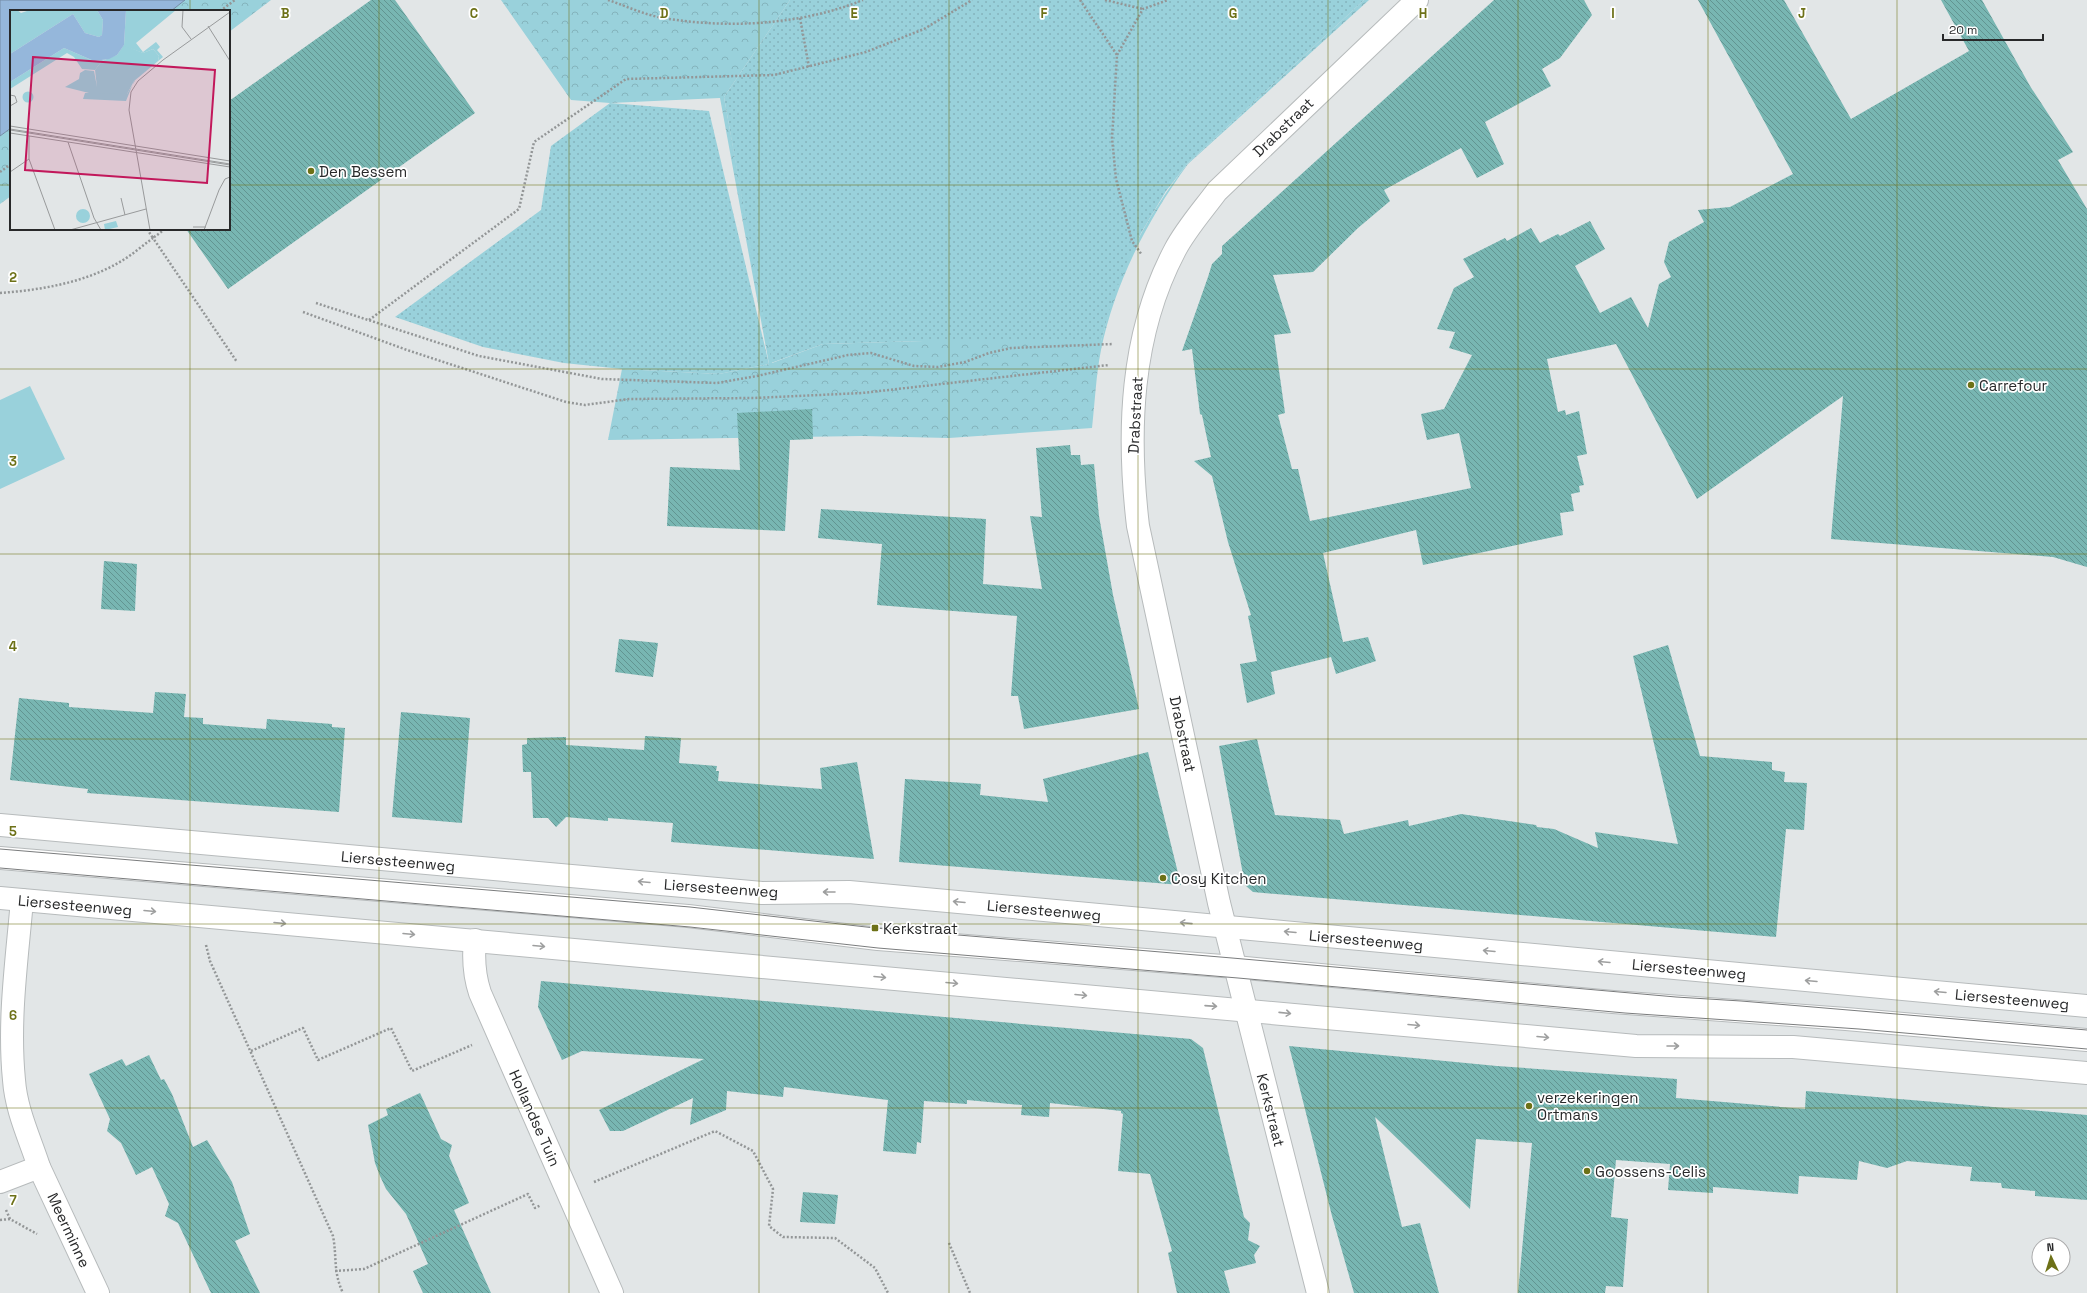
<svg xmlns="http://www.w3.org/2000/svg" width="2087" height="1293" font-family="'Space Grotesk',sans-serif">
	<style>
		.green { fill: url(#green-dots) }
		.forest { fill: url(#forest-crowns) }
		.pitch { fill: #99d1db }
		.water { fill: #95b7db; stroke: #748ca6 }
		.building { fill: url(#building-back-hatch) }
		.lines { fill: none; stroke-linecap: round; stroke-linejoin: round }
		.minor-casing { stroke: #b7bbbc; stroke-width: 24 }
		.major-casing { stroke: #b7bbbc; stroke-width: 24 }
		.path { stroke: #939697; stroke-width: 2.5; stroke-dasharray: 2 2; stroke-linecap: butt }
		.minor { stroke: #fff; stroke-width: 22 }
		.major { stroke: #fff; stroke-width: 22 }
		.tram { stroke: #7a7c7d; stroke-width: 1 }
		.oneway { stroke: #9e9f9f }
		.grid { fill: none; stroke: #6d7117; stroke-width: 1; stroke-opacity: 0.55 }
		.poi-dot { fill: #6d7117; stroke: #fff; stroke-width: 1.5 }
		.labels { text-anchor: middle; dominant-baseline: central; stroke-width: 3.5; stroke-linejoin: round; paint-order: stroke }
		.street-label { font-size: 15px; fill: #28292a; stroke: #fff }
		.poi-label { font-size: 15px; fill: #28292a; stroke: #fff; text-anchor: start }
		.inset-road { fill: none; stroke: #989a9b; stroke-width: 1 }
		.view { fill: #c2185b; fill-opacity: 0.15; stroke: #c2185b; stroke-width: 2 }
		.inset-edge { fill: none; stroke: #28292a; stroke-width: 2 }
		.grid-label { font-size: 13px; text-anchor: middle; font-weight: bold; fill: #6d7117; stroke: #fff; stroke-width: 3.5; stroke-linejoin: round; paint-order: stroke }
	</style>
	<defs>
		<pattern id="green-dots" width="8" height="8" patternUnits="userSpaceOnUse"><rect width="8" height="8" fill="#99d1db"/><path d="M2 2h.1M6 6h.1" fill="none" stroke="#84b3bc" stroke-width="1.8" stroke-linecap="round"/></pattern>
		<pattern id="forest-crowns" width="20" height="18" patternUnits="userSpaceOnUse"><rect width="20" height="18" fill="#99d1db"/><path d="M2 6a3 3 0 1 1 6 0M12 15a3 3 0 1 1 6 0" fill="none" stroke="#84b3bc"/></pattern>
		<pattern id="building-back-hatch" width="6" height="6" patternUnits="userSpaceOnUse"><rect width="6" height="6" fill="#78b6b2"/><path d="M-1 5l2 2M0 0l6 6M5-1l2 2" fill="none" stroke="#629491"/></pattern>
	</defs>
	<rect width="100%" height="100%" fill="#e2e6e7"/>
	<g class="green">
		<polygon points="790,0 1364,0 1188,163 1166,191 1141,233 1114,296 1101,341 923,341 823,344 771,363 724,97"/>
		<polygon points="610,103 709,111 769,364 719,374 622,369 564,363 483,347 395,317 541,210 551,146"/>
	</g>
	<g class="forest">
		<polygon points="185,0 271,0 229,32 229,11 171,11"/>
		<path d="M501 0H790L724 97 772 363 823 344 923 341H1101C1105 327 1109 311 1113 297 1129 250 1157 202 1188 163L1364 0H1369L1188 164C1148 219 1115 282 1101 350 1096 375 1095 402 1092 428L949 438 862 436 608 440 622 369 719 374 769 364 720 98 610 103 571 100Z"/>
		<polygon points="11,128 11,196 0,204 0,136"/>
	</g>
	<polygon class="pitch" points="30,386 65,459 0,489 0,400"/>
	<polygon class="water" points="0,0 185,0 171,11 11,11 11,128 0,136"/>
	<g class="building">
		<polygon points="371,0 395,0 475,113 228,289 186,229 229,229 229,101"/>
		<polygon points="1494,0 1584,0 1592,15 1560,58 1542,69 1551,86 1485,122 1504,164 1477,178 1461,148 1384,190 1390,201 1358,228 1313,272 1273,275 1291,333 1274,335 1285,413 1278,415 1292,469 1298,469 1310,521 1471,488 1459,433 1427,440 1421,414 1444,409 1472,355 1449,348 1455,332 1437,329 1454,288 1474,277 1463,259 1505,238 1507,241 1531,228 1540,243 1558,234 1560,236 1590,221 1605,249 1575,266 1600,313 1631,297 1648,328 1659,284 1671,277 1664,262 1669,242 1704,222 1698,210 1730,207 1793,174 1698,0 1784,0 1851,119 1969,51 1941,0 1982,0 2030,86 2073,152 2058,160 2087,209 2087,567 2053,557 1831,539 1843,396 1697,499 1616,344 1547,359 1558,412 1565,410 1566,415 1579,411 1587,454 1577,456 1584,485 1579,486 1580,492 1571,494 1574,511 1560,513 1563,535 1423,565 1416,530 1323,553 1343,642 1368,637 1376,661 1336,674 1331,657 1271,672 1275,694 1247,703 1240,664 1257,661 1248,616 1251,615 1228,542 1212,476 1194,461 1211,457 1202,415 1200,414 1192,349 1182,351 1208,277 1212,264 1222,254 1222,246"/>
		<polygon points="812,409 813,439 790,440 785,531 667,526 670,467 740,470 737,413"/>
		<polygon points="1070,445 1071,455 1080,455 1081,465 1094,464 1099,516 1113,595 1139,709 1024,729 1018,696 1011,696 1017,616 877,605 882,544 818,538 821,509 986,519 983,584 1042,589 1030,516 1042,517 1036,448"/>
		<polygon points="104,561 137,564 135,611 101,609"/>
		<polygon points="619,639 658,643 653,677 615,672"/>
		<polygon points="1668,645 1700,756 1772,762 1772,770 1785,772 1784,782 1807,783 1804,830 1786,829 1776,937 1253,892 1245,885 1219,746 1257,739 1275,815 1340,820 1344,834 1408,820 1409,826 1461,814 1536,825 1537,827 1554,829 1598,848 1595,832 1678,844 1633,656"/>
		<polygon points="155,692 186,694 184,717 203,718 203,724 266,729 267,719 332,724 332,727 345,728 339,812 87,793 88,789 10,780 19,698 69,703 69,707 153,713"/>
		<polygon points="401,712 470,718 462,823 392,817"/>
		<polygon points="645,736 681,738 679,763 717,766 716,771 719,771 718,781 822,789 820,768 857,762 874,859 671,842 673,823 608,818 608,821 566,817 556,827 548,818 533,818 531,772 523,772 522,745 527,744 527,738 566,737 566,745 644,750"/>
		<polygon points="1148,752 1181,885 899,862 905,779 981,784 980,795 1048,802 1043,779"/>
		<polygon points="541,981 1191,1039 1203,1048 1244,1217 1250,1223 1248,1240 1260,1246 1254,1255 1256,1263 1224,1271 1230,1293 1177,1293 1168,1253 1172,1251 1150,1174 1118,1171 1123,1114 1121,1113 1121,1111 1050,1103 1049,1117 1021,1115 1022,1105 967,1100 967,1104 924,1101 921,1143 917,1142 916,1154 883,1151 888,1100 784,1087 783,1097 727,1091 726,1110 690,1125 693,1098 623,1131 610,1131 599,1110 704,1059 582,1051 562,1060 538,1007"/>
		<polygon points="1289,1046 1497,1066 1677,1079 1676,1098 1805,1109 1806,1091 2087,1115 2087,1200 2035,1196 2035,1191 2002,1188 2001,1183 1970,1181 1972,1167 1907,1161 1887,1168 1859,1161 1857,1180 1799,1176 1798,1194 1713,1187 1713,1193 1668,1190 1670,1164 1616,1160 1611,1217 1628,1219 1623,1287 1606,1286 1605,1293 1518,1293 1532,1143 1476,1139 1470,1209 1375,1117 1402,1227 1420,1223 1439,1293 1354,1293 1332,1216"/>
		<polygon points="149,1055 161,1080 164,1079 172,1094 193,1147 207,1140 232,1182 250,1234 235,1241 260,1293 211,1293 178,1223 165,1216 169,1204 152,1167 136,1175 121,1143 107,1131 110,1119 89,1074 122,1059 126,1066"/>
		<polygon points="420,1093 441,1139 452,1145 449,1156 469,1203 454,1210 491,1293 423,1293 413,1271 428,1264 406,1214 386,1189 380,1176 375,1163 368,1125 388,1115 386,1109"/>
		<polygon points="803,1192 838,1195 835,1224 800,1222"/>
	</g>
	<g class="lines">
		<defs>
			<g id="minor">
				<polyline points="0,858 688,916 878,939 1235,967 1613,1002 1846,1019 2087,1040"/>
				<path d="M475 940C473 959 474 975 480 993L612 1293"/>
				<polyline points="39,1167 98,1293"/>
				<path d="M0 1182 39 1167C30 1139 16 1110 14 1080 8 1020 17 959 22 900"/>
				<path d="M1318 1293 1219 903 1138 526C1127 433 1130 335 1175 250 1186 229 1203 210 1217 191L1417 0"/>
			</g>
			<g id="major">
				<polyline points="0,825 762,893 849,892 2087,1006"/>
				<polyline points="0,898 1636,1046 1793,1047 2087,1073"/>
			</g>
		</defs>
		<use href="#minor" class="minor-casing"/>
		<use href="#major" class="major-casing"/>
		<g class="path">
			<path d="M608 0C626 6 645 15 663 18 729 29 801 25 863 0"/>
			<polyline points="1080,0 1117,55 1112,138 1116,179 1132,241 1142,255"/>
			<polyline points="1105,0 1143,9"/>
			<polyline points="220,11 235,0"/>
			<polyline points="800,18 809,67"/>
			<polyline points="1117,55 1143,9 1168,0"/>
			<polyline points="0,172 11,164"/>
			<polyline points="147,229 153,238 165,229"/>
			<path d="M0 293C40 290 83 283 118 263 131 256 142 246 153 238L237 362"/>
			<polyline points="316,303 479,356 602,379 717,383 757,376 848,355 871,353 914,366 938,367 965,362 989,353 1011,348 1113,344"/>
			<polyline points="303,312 407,350 566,402 585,405 629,399 754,398 862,393 1109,365"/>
			<polyline points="369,320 519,209 534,142 626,79 774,75 866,52 924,29 972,0"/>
			<path d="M206 945 210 961 333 1236C337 1257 333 1272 343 1293"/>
			<polyline points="251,1051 303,1028 318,1060 391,1028 412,1071 472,1045"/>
			<polyline points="594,1182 715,1131 753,1151 773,1189 769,1226 783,1237 835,1238 875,1268 888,1293"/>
			<polyline points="6,1210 10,1219 37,1234"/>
			<polyline points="0,1220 10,1219"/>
			<polyline points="949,1243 970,1293"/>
			<polyline points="335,1271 364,1269 528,1194 535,1208 541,1205"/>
		</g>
		<use href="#minor" class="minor"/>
		<use href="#major" class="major"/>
		<g class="tram">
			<polyline points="0,849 690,907 875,928 1232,958 1676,997 1741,1001 2087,1030"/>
			<polyline points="0,868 690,927 878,948 1238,978 1625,1013 1859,1029 2087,1049"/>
		</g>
	</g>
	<defs><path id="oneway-shaft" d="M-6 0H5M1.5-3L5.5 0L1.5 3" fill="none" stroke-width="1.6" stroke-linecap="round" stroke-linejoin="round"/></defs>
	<g class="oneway">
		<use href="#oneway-shaft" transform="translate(644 882) rotate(-175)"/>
		<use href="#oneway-shaft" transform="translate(829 892) rotate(180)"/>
		<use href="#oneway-shaft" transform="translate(959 902) rotate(-175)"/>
		<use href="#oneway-shaft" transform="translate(150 911) rotate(5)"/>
		<use href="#oneway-shaft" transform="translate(280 923) rotate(5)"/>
		<use href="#oneway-shaft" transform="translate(1186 923) rotate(-174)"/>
		<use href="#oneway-shaft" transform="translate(1290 932) rotate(-175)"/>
		<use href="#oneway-shaft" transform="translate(409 934) rotate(5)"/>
		<use href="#oneway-shaft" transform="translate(539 946) rotate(5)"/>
		<use href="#oneway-shaft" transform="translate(1489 951) rotate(-175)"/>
		<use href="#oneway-shaft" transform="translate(1604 962) rotate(-175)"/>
		<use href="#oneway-shaft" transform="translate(880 977) rotate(5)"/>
		<use href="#oneway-shaft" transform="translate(1811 981) rotate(-175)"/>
		<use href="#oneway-shaft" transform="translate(952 983) rotate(5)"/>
		<use href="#oneway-shaft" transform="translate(1940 992) rotate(-175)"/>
		<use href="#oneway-shaft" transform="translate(1081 995) rotate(5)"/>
		<use href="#oneway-shaft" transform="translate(1211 1006) rotate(4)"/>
		<use href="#oneway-shaft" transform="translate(1285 1013) rotate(6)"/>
		<use href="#oneway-shaft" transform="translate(1414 1025) rotate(5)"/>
		<use href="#oneway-shaft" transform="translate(1543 1037) rotate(5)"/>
		<use href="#oneway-shaft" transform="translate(1673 1046)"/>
	</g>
	<path class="grid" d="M190 0V11M379 0V1293M569 0V1293M759 0V1293M949 0V1293M1138 0V1293M1328 0V1293M1518 0V1293M1708 0V1293M1897 0V1293M0 185H11M229 185H2087M190 229V1293M0 369H2087M0 554H2087M0 739H2087M0 924H2087M0 1108H2087"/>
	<g class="poi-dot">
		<circle cx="311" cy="171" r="4"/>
		<circle cx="1971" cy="385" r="4"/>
		<circle cx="1163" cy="878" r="4"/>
		<rect x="871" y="924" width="8" height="8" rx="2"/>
		<circle cx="1529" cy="1106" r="4"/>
		<circle cx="1587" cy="1171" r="4"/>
	</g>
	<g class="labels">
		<g class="street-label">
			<text transform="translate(1283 127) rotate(-44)">Drabstraat</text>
			<text transform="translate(1135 415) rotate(-87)">Drabstraat</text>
			<text transform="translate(1183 734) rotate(78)">Drabstraat</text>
			<text transform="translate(398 861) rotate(5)">Liersesteenweg</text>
			<text transform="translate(721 888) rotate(4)">Liersesteenweg</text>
			<text transform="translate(75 905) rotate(5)">Liersesteenweg</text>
			<text transform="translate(1044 910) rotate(5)">Liersesteenweg</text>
			<text transform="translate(1366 940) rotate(5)">Liersesteenweg</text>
			<text transform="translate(1689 969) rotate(5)">Liersesteenweg</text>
			<text transform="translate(2012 999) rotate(5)">Liersesteenweg</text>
			<text transform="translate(1271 1110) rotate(76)">Kerkstraat</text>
			<text transform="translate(535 1118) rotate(66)">Hollandse Tuin</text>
			<text transform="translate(69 1230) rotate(65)">Meerminne</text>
		</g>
		<g class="poi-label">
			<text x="319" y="171">Den Bessem</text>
			<text x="1979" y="385">Carrefour</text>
			<text x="1171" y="878">Cosy Kitchen</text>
			<text x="883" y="928">Kerkstraat</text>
			<text x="1537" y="1097">verzekeringen<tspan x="1537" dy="17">Ortmans</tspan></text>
			<text x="1595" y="1171">Goossens-Celis</text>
		</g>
	</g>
	<g transform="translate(10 10)">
		<rect width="220" height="220" fill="#e2e6e7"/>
		<path d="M114 35 133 43 143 39 149 46 148 51 124 71 117 84H83L55 77 69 69 70 63 75 60 84 61 87 77 85 60 92 51 107 45ZM66 206a7 7 0 1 1 14 0a7 7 0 1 1-14 0Z" fill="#99d1db"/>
		<path d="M0 0H7L11 3 20 0H87L93 10 92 25 89 27 75 23 63 4 0 44ZM116 0H166L126 33 133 42 146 32 150 37 147 40 153 47 124 71 116 91 73 89 75 83H88L85 60 72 59 64 47 57 43 0 79V72L54 38 84 51 99 49 107 45 114 35ZM114 36 133 43 143 39 149 46 148 51 126 69 117 84 88 83 85 60 92 51 107 45Z" fill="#99d1db" fill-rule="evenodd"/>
		<path d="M12.5 87a5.5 5.5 0 1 1 11 0a5.5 5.5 0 1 1-11 0ZM106 211 108 217 95 220 94 214Z" fill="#99d1db"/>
		<path d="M87 0H116L114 35 107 45 99 49 84 51 54 38 0 72V44L63 4 75 23 89 27 92 25 93 10Z" fill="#95b7db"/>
		<path class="inset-road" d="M173 0 172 17 181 29M198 16 220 51M0 85 5 86 7 92 0 96M0 116 220 151M0 119 220 154M0 120 220 155M0 123 220 157M58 132 84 208 91 220M19 149 45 220M0 162 19 149V126M111 188 115 205M183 217H196M60 220 136 199M140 220 119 100 121 82 128 71 153 50 220 2M194 220 209 180 215 169 220 167"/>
		<path class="view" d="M23 47 205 60 197 173 15 160Z"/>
		<rect width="220" height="220" class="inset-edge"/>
	</g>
	<g class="grid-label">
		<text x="285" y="18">B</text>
		<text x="474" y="18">C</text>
		<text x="664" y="18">D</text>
		<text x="854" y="18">E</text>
		<text x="1044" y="18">F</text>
		<text x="1233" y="18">G</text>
		<text x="1423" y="18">H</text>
		<text x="1613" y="18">I</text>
		<text x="1802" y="18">J</text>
		<text x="13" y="282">2</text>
		<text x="13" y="466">3</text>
		<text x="13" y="651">4</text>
		<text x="13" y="836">5</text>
		<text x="13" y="1020">6</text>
		<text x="13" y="1205">7</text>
	</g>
	<g transform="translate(2051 1257) rotate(356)"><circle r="19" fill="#ffffff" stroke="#a9a9aa"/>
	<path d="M0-3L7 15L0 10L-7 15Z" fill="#6d7117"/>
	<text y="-6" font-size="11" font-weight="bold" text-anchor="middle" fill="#28292a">N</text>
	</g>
	<path d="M1943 34v6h100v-6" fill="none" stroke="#28292a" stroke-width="2"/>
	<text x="1949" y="34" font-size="12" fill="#28292a" stroke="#ffffff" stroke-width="3" paint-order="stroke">20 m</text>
</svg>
